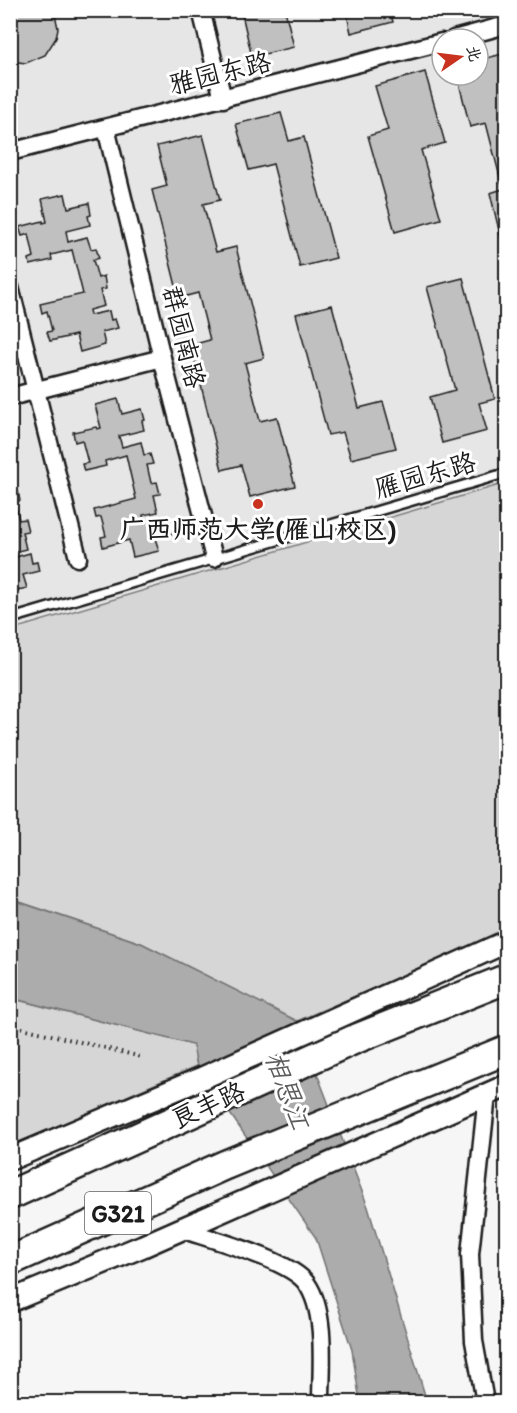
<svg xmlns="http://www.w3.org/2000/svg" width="517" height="1413" font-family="Itim,'LXGW WenKai TC',sans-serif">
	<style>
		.built { fill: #e6e6e6; fill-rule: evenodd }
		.green { fill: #d6d6d6; stroke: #797979; stroke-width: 1.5 }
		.water { fill: #acacac; stroke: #727272; stroke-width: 1.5 }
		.building { fill: #c0c0c0; stroke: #1c1c1c; stroke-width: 1.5 }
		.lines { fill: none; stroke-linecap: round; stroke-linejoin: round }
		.service-casing { stroke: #1c1c1c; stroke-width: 13 }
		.minor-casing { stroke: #1c1c1c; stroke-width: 21 }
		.tertiary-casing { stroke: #1c1c1c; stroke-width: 26 }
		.trunk-casing { stroke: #1c1c1c; stroke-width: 33 }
		.path { stroke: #1c1c1c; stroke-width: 4; stroke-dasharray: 1.5 4.5; stroke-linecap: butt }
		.service { stroke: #fff; stroke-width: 8 }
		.minor { stroke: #fff; stroke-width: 16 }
		.tertiary { stroke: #fff; stroke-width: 21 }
		.trunk { stroke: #fff; stroke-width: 28 }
		.poi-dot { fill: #c8321e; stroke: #fff; stroke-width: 2 }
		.labels { text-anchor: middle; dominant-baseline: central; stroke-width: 6; stroke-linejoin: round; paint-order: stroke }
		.shield { fill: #fff; stroke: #606060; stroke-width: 1.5 }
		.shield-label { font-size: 24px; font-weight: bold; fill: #1c1c1c }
		.street-label { font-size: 26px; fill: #1c1c1c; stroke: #fff }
		.poi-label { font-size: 26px; font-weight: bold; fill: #1c1c1c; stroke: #fff }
		.water-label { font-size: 27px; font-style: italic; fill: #5d5d5d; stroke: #fff }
	</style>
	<rect width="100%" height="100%" fill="#f6f6f6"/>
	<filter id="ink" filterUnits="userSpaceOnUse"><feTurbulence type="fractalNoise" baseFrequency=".0167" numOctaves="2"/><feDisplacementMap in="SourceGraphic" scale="12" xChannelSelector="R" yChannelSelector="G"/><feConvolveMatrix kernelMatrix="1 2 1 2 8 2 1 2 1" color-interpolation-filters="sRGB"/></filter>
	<g filter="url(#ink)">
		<path class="built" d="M11 11H506V932L297 1021 11 1146ZM442 39H478V75H442Z"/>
		<g class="green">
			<polygon points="506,483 506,932 297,1021 141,943 11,899 10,630"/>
			<polygon points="10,998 193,1045 197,1066 11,1146"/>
		</g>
		<polygon class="water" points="10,899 141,943 297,1021 368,1207 427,1402 360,1402 352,1350 316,1238 197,1066 193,1045 11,998"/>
		<g class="building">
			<polygon points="10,10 54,10 58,28 56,38 45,55 26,63 10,61"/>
			<polygon points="241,10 285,10 294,47 252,57"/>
			<polygon points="346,10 390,10 393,22 351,33"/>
			<polygon points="503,54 506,67 506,259 490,193 503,189 486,123 470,127 457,75 478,75 478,60"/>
			<polygon points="425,72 445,143 421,150 441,219 395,232 368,136 388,130 375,86"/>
			<polygon points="281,113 289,141 304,137 336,258 300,267 273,164 249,170 236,124"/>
			<polygon points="203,135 220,200 203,204 216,252 236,247 264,358 245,363 260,421 277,417 295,486 250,497 241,465 222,470 191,345 210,340 198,293 179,298 152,190 167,186 157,146"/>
			<polygon points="65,194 68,208 89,203 91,215 88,216 90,225 66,231 68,242 87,237 91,249 96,248 99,258 93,260 98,278 104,276 106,289 100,290 104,306 89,310 90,315 109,311 111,320 115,319 118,328 102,332 105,345 80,352 76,335 50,341 47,332 52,331 47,311 42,313 40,304 83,294 72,250 51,255 52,260 30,265 29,259 34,257 29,234 22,236 19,227 43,221 43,223 47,222 42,199"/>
			<polygon points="463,278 495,399 479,403 487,431 442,443 430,397 455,390 427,287"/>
			<polygon points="506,280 506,308 500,281"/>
			<polygon points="332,305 359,408 383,402 396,448 351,459 343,432 328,435 296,314"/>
			<polygon points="118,399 122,414 142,409 145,420 142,421 144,430 119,436 122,447 141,442 144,455 150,454 153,464 147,465 151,483 157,482 160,494 154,495 158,512 143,515 144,521 162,516 164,526 169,525 171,534 155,538 159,551 133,557 129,540 103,547 101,537 106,536 101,517 96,518 94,510 136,499 126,455 105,461 106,466 84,471 82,464 88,463 82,440 75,442 73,432 96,427 97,429 101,428 95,405"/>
			<polygon points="10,486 12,492 18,491 20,501 15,502 19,520 25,519 28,531 22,532 26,549 10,553"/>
			<polygon points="10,553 12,558 30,553 32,563 37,562 39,571 23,575 27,588 10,592"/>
		</g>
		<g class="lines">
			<defs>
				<polyline id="service" points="10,619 506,473"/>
				<g id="minor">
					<polyline points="201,10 223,99"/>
					<polyline points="454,39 506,25"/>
					<polyline points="106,128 162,358 214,558"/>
					<polyline points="10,152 442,42"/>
					<polyline points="10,287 78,558"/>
					<polyline points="10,397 162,358"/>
					<path d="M181 1229C210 1239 291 1260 307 1284 327 1313 321 1368 321 1402"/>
					<polyline points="485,1402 474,1341 470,1254 487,1095"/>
				</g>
				<g id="tertiary">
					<polyline points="10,1159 200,1079 506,942"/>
					<polyline points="10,1301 143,1246 506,1086"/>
				</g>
				<g id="trunk">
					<polyline points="10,1195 353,1040 506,979"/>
					<polyline points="10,1261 225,1165 506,1050"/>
				</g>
			</defs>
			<use href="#service" class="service-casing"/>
			<use href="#minor" class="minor-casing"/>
			<use href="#tertiary" class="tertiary-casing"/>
			<use href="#trunk" class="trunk-casing"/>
			<polyline class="path" points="10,1025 142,1057"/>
			<use href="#service" class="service"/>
			<use href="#minor" class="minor"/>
			<use href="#tertiary" class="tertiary"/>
			<use href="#trunk" class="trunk"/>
		</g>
	</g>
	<circle class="poi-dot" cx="258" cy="504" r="6"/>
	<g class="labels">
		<rect class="shield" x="85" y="1192" width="66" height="42" rx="4.5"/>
		<g class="shield-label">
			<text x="118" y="1213">G321</text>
		</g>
		<g class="street-label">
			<text transform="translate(220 73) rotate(-14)">雅园东路</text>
			<text transform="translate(184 337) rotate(76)">群园南路</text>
			<text transform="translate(425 475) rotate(-16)">雁园东路</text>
			<text transform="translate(208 1105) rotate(-24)">良丰路</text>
		</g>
		<g class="poi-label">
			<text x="258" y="529">广西师范大学(雁山校区)</text>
		</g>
		<g class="water-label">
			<text transform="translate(288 1090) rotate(70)">相思江</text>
		</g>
	</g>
	<rect width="517" height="1413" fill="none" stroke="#fff" stroke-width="36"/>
	<rect x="18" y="18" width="481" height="1377" fill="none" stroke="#1c1c1c" stroke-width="2" filter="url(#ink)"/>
	<g transform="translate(460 57) rotate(76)"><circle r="28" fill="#ffffff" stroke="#a4a4a4" stroke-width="1.5"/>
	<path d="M0-4.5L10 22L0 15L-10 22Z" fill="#c8321e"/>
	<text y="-9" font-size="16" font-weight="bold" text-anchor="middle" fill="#1c1c1c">北</text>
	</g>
</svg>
